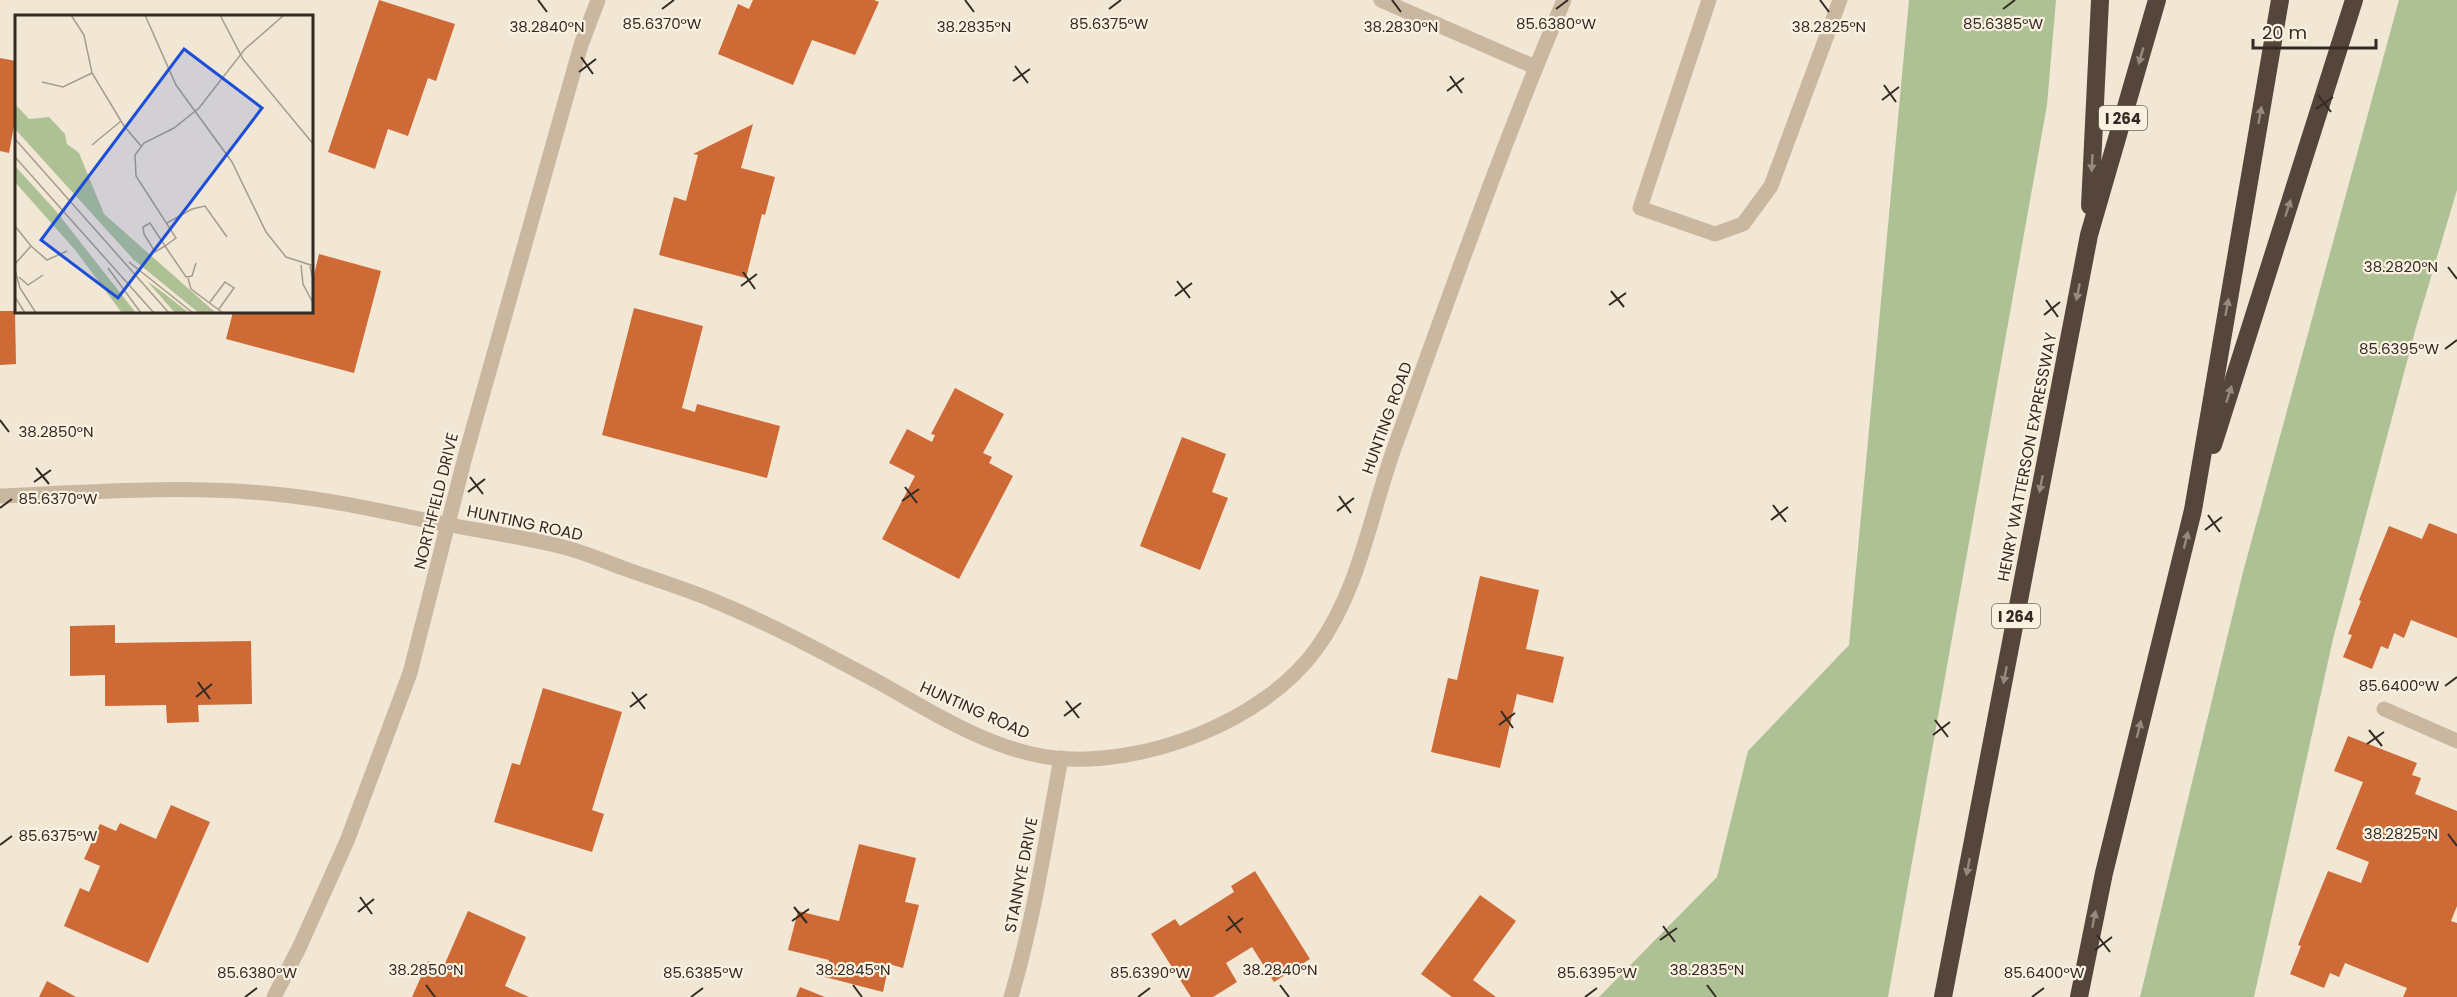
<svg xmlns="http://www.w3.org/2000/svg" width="2457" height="997" font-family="Poppins,sans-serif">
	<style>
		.green { fill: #aec194 }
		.building { fill: #ce6a36 }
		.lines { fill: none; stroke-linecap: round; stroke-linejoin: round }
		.service { stroke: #cab7a0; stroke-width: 15 }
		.minor { stroke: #cab7a0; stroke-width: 15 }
		.motorway { stroke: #55453a; stroke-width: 18 }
		.oneway { fill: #978a7c }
		.ticks { fill: none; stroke: #332a24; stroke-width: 2 }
		.labels { text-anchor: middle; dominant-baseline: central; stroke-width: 4.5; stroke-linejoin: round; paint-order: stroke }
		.shield { fill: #faf1e0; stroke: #6f665c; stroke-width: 1.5 }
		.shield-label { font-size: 15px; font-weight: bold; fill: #332a24 }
		.street-label { font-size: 16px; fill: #332a24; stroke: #faf1e0 }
		.inset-road { fill: none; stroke: #a69b8e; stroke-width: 1.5 }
		.view { fill: #1d4ed8; fill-opacity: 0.15; stroke: #1d4ed8; stroke-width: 3 }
		.inset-edge { fill: none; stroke: #332a24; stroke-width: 3 }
		.ticks-label { font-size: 15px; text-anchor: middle; fill: #332a24; stroke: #faf1e0; stroke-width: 4.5; stroke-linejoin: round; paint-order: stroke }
	</style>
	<rect width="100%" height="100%" fill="#f2e7d4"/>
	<g class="green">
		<polygon points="1909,0 2056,0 2047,105 1888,997 1599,997 1717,877 1748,751 1849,645"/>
		<polygon points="2399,0 2457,0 2457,190 2417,324 2333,639 2254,997 2140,997 2243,572"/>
	</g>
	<g class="building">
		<polygon points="379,0 455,24 436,81 428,78 408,136 388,129 375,169 328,152"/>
		<polygon points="753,0 874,0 879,2 855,55 812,40 793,85 718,54 738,4 749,9"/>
		<polygon points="0,58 16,61 16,115 9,153 0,151"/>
		<polygon points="753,124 741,168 775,177 765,215 762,214 746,278 659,255 674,197 686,201 698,155 693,154"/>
		<polygon points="319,254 381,271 354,373 226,339 233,312 312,312 312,283"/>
		<polygon points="634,308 703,326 682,408 695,412 697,404 780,426 767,478 602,435"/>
		<polygon points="0,311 15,311 16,364 0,365"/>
		<polygon points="955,388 1004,414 983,453 992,457 989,463 1013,476 959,579 882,539 915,476 889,463 907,429 932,442 935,435 931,434"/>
		<polygon points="1182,437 1226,454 1212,492 1228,498 1200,570 1140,546"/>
		<polygon points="2429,523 2457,534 2457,638 2411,620 2404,638 2394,633 2388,649 2381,646 2372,669 2343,657 2352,635 2348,634 2361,601 2359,600 2389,526 2422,539"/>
		<polygon points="1480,576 1539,590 1526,649 1564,657 1553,703 1517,694 1500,768 1431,752 1448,678 1457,680"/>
		<polygon points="115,625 115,643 251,641 252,704 198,705 199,722 167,723 166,705 105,706 105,675 70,676 70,626"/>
		<polygon points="543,688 622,712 592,810 604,814 592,852 494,822 512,763 520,765"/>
		<polygon points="2348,736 2417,763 2412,775 2421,778 2415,794 2457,811 2457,906 2451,921 2457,923 2457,997 2403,997 2407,988 2345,963 2339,977 2330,973 2324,988 2290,974 2301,946 2298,945 2328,871 2361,883 2369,862 2336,849 2363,782 2334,771"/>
		<polygon points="171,805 210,822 148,963 64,926 80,888 89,892 100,866 84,859 100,824 116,831 120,823 156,839"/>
		<polygon points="859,844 916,858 905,902 919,905 903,968 889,964 883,992 825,977 829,960 788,950 798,911 839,921"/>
		<polygon points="1255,871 1310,959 1274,982 1252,947 1226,963 1237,982 1213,997 1191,997 1151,934 1175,919 1180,926 1234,892 1231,886"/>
		<polygon points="1480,895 1516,921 1473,980 1496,997 1452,997 1421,974"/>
		<polygon points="468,911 526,937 505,986 529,997 412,997 428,961 443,968"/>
		<polygon points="47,981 76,997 39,997"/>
		<polygon points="800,987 825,997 796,997"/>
	</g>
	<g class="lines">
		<g class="service">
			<polyline points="1381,0 1535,67"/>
			<polyline points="1709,0 1640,208 1715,234 1743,224 1771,186 1840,0"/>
		</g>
		<g class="minor">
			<path d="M0 496C91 492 183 485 274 494 329 499 385 512 439 523 481 531 523 537 563 547 584 552 603 561 623 568 653 579 683 588 712 600 771 624 826 654 882 684 935 714 993 751 1055 758 1144 767 1264 722 1317 648 1360 589 1371 511 1396 443 1450 295 1502 145 1564 0"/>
			<polyline points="2384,709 2457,741"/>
			<polyline points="274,997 300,946 347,841 410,673 465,457 581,45 598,0"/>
			<path d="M1011 997C1034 919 1046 839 1061 758"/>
		</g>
		<g class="motorway">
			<polyline points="2090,206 2100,0"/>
			<polyline points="2213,445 2354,0"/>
			<polyline points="1943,997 2089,235 2157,0"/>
			<polyline points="2079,997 2104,873 2193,510 2280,0"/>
		</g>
	</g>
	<defs><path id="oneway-solid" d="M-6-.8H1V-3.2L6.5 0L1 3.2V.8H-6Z" transform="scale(1.5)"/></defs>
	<g class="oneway">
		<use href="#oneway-solid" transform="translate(2141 56) rotate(106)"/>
		<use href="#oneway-solid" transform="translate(2260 115) rotate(-80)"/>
		<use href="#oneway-solid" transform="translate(2092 163) rotate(93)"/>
		<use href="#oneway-solid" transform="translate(2288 208) rotate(-72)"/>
		<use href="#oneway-solid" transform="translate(2078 292) rotate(101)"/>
		<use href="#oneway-solid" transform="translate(2227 307) rotate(-80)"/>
		<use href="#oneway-solid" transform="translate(2229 394) rotate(-72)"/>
		<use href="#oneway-solid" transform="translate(2041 484) rotate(101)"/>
		<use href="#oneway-solid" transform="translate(2186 540) rotate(-76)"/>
		<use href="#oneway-solid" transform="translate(2005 675) rotate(101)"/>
		<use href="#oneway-solid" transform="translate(2139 729) rotate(-76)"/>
		<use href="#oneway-solid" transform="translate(1968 867) rotate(101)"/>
		<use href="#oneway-solid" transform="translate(2094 919) rotate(-79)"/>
	</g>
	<path class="ticks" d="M538 0 547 12M965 0 974 12M1392 0 1401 12M1820 0 1829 12M662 9 674 0M1109 9 1121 0M1556 9 1568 0M2003 9 2015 0M581 57 593 74M1015 66 1028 83M579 72 596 59M1450 76 1462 93M1013 81 1030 69M1884 85 1896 102M1447 91 1464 78M2318 95 2331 112M1882 100 1899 87M2316 109 2333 97M2448 267 2457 279M743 272 755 289M1177 281 1190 298M741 286 757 274M1611 291 1624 307M1175 296 1192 283M2046 300 2058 317M1609 305 1626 293M2044 315 2060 302M2445 349 2457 340M0 420 9 432M36 468 49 484M470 477 483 494M34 482 51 470M905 487 917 503M468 492 485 479M1339 496 1351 513M902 501 919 489M1773 505 1786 522M0 508 12 499M1337 511 1354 498M2208 515 2220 532M1771 520 1788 507M2205 530 2222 517M198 682 210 699M2445 686 2457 677M632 692 645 709M196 697 212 684M1066 701 1079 718M630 707 647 694M1501 711 1513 728M1064 716 1081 703M1935 720 1948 737M1499 725 1515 713M2369 730 2382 746M1933 735 1950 722M2367 744 2384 732M2448 834 2457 846M0 845 12 836M360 897 372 914M794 907 807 923M358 912 374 899M1228 916 1241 933M792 921 809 909M1663 926 1675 942M1226 931 1243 918M2097 935 2110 952M1660 940 1677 928M2095 950 2112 937M426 985 435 997M853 985 862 997M1280 985 1289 997M1707 985 1716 997M245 997 257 988M691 997 703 988M1138 997 1150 988M1585 997 1597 988M2032 997 2044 988"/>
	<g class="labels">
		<g class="shield">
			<rect x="2099" y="106" width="48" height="24" rx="4.5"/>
			<rect x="1992" y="604" width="48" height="24" rx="4.5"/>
		</g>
		<g class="shield-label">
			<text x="2123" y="118">I 264</text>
			<text x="2016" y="616">I 264</text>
		</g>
		<g class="street-label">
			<text transform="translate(1387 418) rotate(-70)">HUNTING ROAD</text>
			<text transform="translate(2027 457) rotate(-79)">HENRY WATTERSON EXPRESSWAY</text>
			<text transform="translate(436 501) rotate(-76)">NORTHFIELD DRIVE</text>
			<text transform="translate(525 523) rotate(12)">HUNTING ROAD</text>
			<text transform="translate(975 710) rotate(24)">HUNTING ROAD</text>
			<text transform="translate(1021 875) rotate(-79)">STANNYE DRIVE</text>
		</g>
	</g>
	<g transform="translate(15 15)">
		<rect width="298" height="298" fill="#f2e7d4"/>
		<path d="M0 89 14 104 34 102 50 119 52 129 64 138 89 199 201 298H184L119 245 0 114ZM0 151 41 196 121 298H107L61 236 0 167ZM132 266 146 276 174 298H160Z" fill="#aec194"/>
		<path class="inset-road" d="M56 0 69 20 77 58 109 111 126 131M130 0 161 70 217 147 251 217 271 242 299 251M205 0 228 44 299 130M27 67 48 72 77 58M0 124 154 298M77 130 106 106M0 142 139 298M152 208 177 194 190 191 212 222M0 211 16 231 0 249M16 231 32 245 52 236M114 247 178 298M181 248 177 261 171 262 150 231 140 237 129 219 128 212 135 208 150 231 161 223 121 161 120 140 129 128 159 113 184 93 230 34 269 0M286 250 288 269 299 290M295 251 299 270M93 253 126 298M0 255 5 273 21 298M4 262 13 270 28 260M173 263 176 274 208 298M0 282 10 298M195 287 210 267 219 273 204 294"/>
		<path class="view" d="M169 34 247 93 103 283 26 225Z"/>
		<rect width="298" height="298" class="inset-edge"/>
	</g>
	<g class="ticks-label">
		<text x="662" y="29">85.6370°W</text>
		<text x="1109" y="29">85.6375°W</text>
		<text x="1556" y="29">85.6380°W</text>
		<text x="2003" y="29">85.6385°W</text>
		<text x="547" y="32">38.2840°N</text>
		<text x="974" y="32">38.2835°N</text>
		<text x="1401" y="32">38.2830°N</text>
		<text x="1829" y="32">38.2825°N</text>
		<text x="2401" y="272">38.2820°N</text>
		<text x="2399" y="354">85.6395°W</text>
		<text x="56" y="437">38.2850°N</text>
		<text x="58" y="504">85.6370°W</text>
		<text x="2399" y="691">85.6400°W</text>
		<text x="2401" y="839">38.2825°N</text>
		<text x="58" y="841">85.6375°W</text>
		<text x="426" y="975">38.2850°N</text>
		<text x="853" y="975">38.2845°N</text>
		<text x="1280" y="975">38.2840°N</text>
		<text x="1707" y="975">38.2835°N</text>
		<text x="257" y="978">85.6380°W</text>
		<text x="703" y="978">85.6385°W</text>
		<text x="1150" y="978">85.6390°W</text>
		<text x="1597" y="978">85.6395°W</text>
		<text x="2044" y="978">85.6400°W</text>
	</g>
	<path d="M2253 39v9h123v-9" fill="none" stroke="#332a24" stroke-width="3"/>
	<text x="2262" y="39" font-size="18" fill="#332a24" stroke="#faf1e0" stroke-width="4.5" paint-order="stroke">20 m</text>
</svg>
